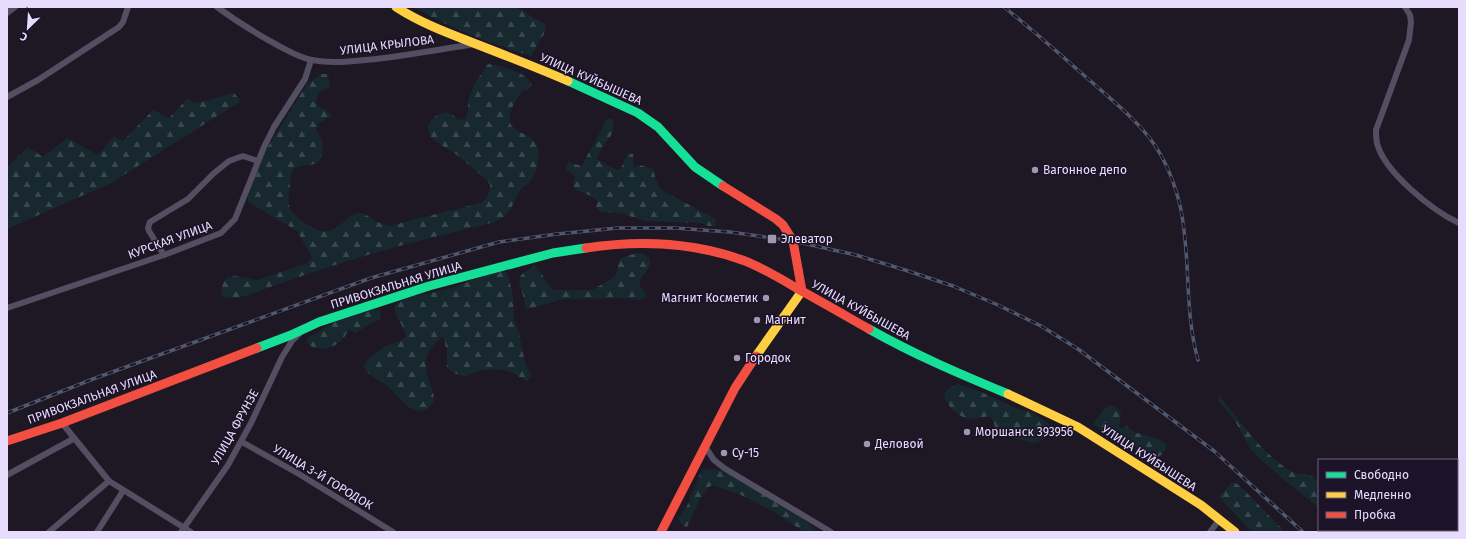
<svg xmlns="http://www.w3.org/2000/svg" width="1466" height="539" font-family="'Fira Sans',sans-serif">
	<style>
		.forest { fill: url(#forest-firs) }
		.lines { fill: none; stroke-linecap: round; stroke-linejoin: round }
		.street { stroke: #544e62; stroke-width: 6 }
		.fast { stroke: #16e098; stroke-width: 9 }
		.slow { stroke: #ffcf43; stroke-width: 9 }
		.jam { stroke: #f24e42; stroke-width: 9 }
		.rail-casing { stroke: #4f586c; stroke-width: 3.5 }
		.rail { stroke: #1c1328; stroke-width: 2; stroke-dasharray: 6; stroke-linecap: butt }
		.poi-dot { fill: #a197b0; stroke: #1c1328; stroke-width: 1.5 }
		.labels { text-anchor: middle; dominant-baseline: central; stroke-width: 3; stroke-linejoin: round; paint-order: stroke }
		.street-label { font-size: 12px; fill: #e8dcfc; stroke: #1c1328 }
		.poi-label { font-size: 12px; fill: #e8dcfc; stroke: #1c1328; text-anchor: start }
	</style>
	<defs>
		<pattern id="forest-firs" width="22" height="20" patternUnits="userSpaceOnUse"><rect width="22" height="20" fill="#17282f"/><path d="M5 1l3.5 6h-7zM16 11l3.5 6h-7z" fill="#39474e"/></pattern>
	</defs>
	<rect width="100%" height="100%" fill="#1d1823"/>
	<g class="forest">
		<path d="M413 7H516L546 25 544 34 531 56C491 44 450 28 413 7Z"/>
		<path d="M488 64C502 66 524 71 532 84L528 90 522 91C516 100 508 111 510 122 513 133 530 133 536 143 542 154 537 173 529 183 527 185 523 186 522 188 509 204 516 215 491 223 420 240 350 258 282 283 265 288 237 303 221 296L223 282 228 277 235 276 257 280 308 263 312 257 297 231 248 202V196L264 153 307 84 321 74H328L330 88C321 90 318 93 316 102L320 108 327 110 331 116 319 123 316 130C322 139 324 142 322 152 322 154 322 157 321 158 316 169 301 162 294 169 290 174 290 181 290 187 289 192 288 200 289 205 291 215 312 230 322 231 339 234 347 213 359 213 370 214 378 227 393 225L481 203C488 197 490 193 490 184 480 174 469 164 457 155 447 147 417 137 432 119 434 116 441 114 445 112L453 115 458 120 465 119C470 110 467 106 469 98 472 86 481 74 488 64Z"/>
		<polygon points="234,93 241,101 111,183 7,229 7,167 28,147 43,157 67,138 98,155 114,136 123,141 153,110 169,118 187,99 197,103"/>
		<path d="M606 119H613C614 131 613 134 606 142 602 146 599 154 597 159L613 168 620 170 628 153 633 154 634 167 640 165 653 169C656 180 657 186 665 192L716 219 715 226H708L701 223 645 221 620 213 601 212 596 207 598 201 593 197 575 189 573 183 575 177 566 169 568 162 582 166C589 150 600 136 606 119Z"/>
		<path d="M636 253 643 254 649 258 650 266 641 278 639 285 644 291 647 297 640 300 624 298 562 299 540 306 525 309 524 298 519 283 521 275 534 266C542 272 546 282 553 290H592L611 279 617 273 618 265 621 258Z"/>
		<path d="M502 269 508 275 513 296 514 319 519 333 525 363 532 376 527 381C520 378 515 373 507 371 497 369 485 369 475 372 472 373 470 376 467 376 459 377 452 372 447 367V351L443 336C435 343 427 350 426 361 424 374 433 387 434 398 434 402 431 405 428 408 413 418 402 400 393 391 383 380 371 380 363 366 368 358 376 352 384 347 394 342 399 345 406 336 403 323 395 319 394 305L408 298 453 288 474 279Z"/>
		<path d="M372 310H380L381 318 355 333 349 329C347 332 345 337 342 340 332 349 317 353 307 343L308 337 315 334 335 322Z"/>
		<path d="M958 384 977 390 1018 409 1034 413 1051 426 1044 439 1035 443C1024 439 1006 439 998 432 993 428 996 420 989 417 983 416 977 419 970 419 959 418 945 405 944 394L948 389Z"/>
		<path d="M1219 395C1241 421 1259 451 1289 470 1298 476 1302 472 1309 475 1313 476 1316 480 1319 482V508L1283 479 1257 456 1250 448 1235 421 1219 401Z"/>
		<path d="M1111 405 1114 406 1121 413 1119 427 1121 429 1127 426C1136 438 1156 433 1167 445 1167 448 1165 451 1163 453 1155 464 1141 450 1133 445 1128 442 1122 443 1117 441 1109 437 1102 430 1094 425L1093 423 1104 409Z"/>
		<path d="M702 469 721 470 730 474 800 516 818 532H804L776 513 741 495 712 485C700 492 694 515 687 527 683 526 679 523 678 518L687 506Z"/>
		<polygon points="1231,483 1236,483 1244,490 1285,532 1254,532 1249,529 1219,497"/>
		<polygon points="1348,530 1384,530 1386,532 1351,532"/>
	</g>
	<g class="lines">
		<g class="street">
			<path d="M217 7C236 21 257 34 279 46 289 51 300 58 312 60 333 64 355 61 376 59 409 55 442 49 475 44"/>
			<path d="M1405 7 1410 15 1411 22 1409 40 1376 130C1376 134 1376 139 1377 143 1384 172 1433 211 1459 223"/>
			<polyline points="7,13 15,7"/>
			<polyline points="7,97 38,80 119,27 123,22 128,7"/>
			<polyline points="164,255 149,231 148,228 150,222 188,199 213,174 229,161 243,156 258,161"/>
			<polyline points="7,308 164,255 221,233 235,219 264,147 274,127 305,79 311,60"/>
			<polyline points="62,423 109,481 191,532"/>
			<polyline points="242,442 299,474 393,532"/>
			<polyline points="706,448 714,460 724,468 831,532"/>
			<polyline points="7,475 73,439"/>
			<polyline points="49,532 109,481"/>
			<polyline points="97,532 123,491"/>
			<polyline points="181,532 228,465 251,423 282,357 292,341 301,332"/>
			<polyline points="1210,532 1219,520"/>
		</g>
		<g class="fast">
			<polyline points="568,81 638,113 658,127 695,167 723,186"/>
			<path d="M869 329C915 355 960 374 1008 394"/>
			<polyline points="257,348 291,335 319,322 429,286 553,253 586,248"/>
		</g>
		<g class="slow">
			<path d="M396 7C419 22 445 32 471 42 504 55 536 67 568 81"/>
			<polyline points="756,356 802,291"/>
			<polyline points="1008,394 1078,427 1201,505 1235,532"/>
		</g>
		<g class="jam">
			<polyline points="723,186 776,219 783,225 793,241 802,291"/>
			<path d="M586 248C639 240 694 242 745 261 763 268 781 279 798 289 822 302 846 316 869 329"/>
			<polyline points="7,441 62,423 257,348"/>
			<polyline points="661,532 735,388 756,356"/>
		</g>
		<defs>
			<g id="rail">
				<path d="M1004 7C1035 32 1064 58 1094 84 1114 102 1138 121 1154 144 1167 163 1176 187 1181 210 1191 261 1184 310 1198 360"/>
				<polyline points="7,413 93,379 371,278 499,242 557,234 618,228 675,228 730,232 793,241 856,255 905,270 953,286 998,305 1041,326 1078,349 1214,451 1303,532"/>
			</g>
		</defs>
		<use href="#rail" class="rail-casing"/>
		<use href="#rail" class="rail"/>
	</g>
	<g class="poi-dot">
		<circle cx="1035" cy="170" r="4"/>
		<rect x="767" y="234" width="10" height="10" rx="2"/>
		<circle cx="766" cy="298" r="4"/>
		<circle cx="757" cy="320" r="4"/>
		<circle cx="737" cy="358" r="4"/>
		<circle cx="967" cy="432" r="4"/>
		<circle cx="867" cy="444" r="4"/>
		<circle cx="724" cy="453" r="4"/>
	</g>
	<g class="labels">
		<g class="street-label">
			<text transform="translate(387 45) rotate(-7)">УЛИЦА КРЫЛОВА</text>
			<text transform="translate(591 79) rotate(24)">УЛИЦА КУЙБЫШЕВА</text>
			<text transform="translate(170 240) rotate(-20)">КУРСКАЯ УЛИЦА</text>
			<text transform="translate(396 285) rotate(-17)">ПРИВОКЗАЛЬНАЯ УЛИЦА</text>
			<text transform="translate(861 310) rotate(29)">УЛИЦА КУЙБЫШЕВА</text>
			<text transform="translate(92 397) rotate(-20)">ПРИВОКЗАЛЬНАЯ УЛИЦА</text>
			<text transform="translate(235 427) rotate(-61)">УЛИЦА ФРУНЗЕ</text>
			<text transform="translate(1149 458) rotate(33)">УЛИЦА КУЙБЫШЕВА</text>
			<text transform="translate(323 477) rotate(31)">УЛИЦА 3-Й ГОРОДОК</text>
		</g>
		<g class="poi-label">
			<text x="1043" y="170">Вагонное депо</text>
			<text x="781" y="239">Элеватор</text>
			<text x="758" y="298" text-anchor="end">Магнит Косметик</text>
			<text x="765" y="320">Магнит</text>
			<text x="745" y="358">Городок</text>
			<text x="975" y="432">Моршанск 393956</text>
			<text x="875" y="444">Деловой</text>
			<text x="732" y="453">Су-15</text>
		</g>
	</g>
	<rect width="1466" height="539" fill="none" stroke="#e8dcfc" stroke-width="16"/>
	<rect x="1318" y="459" width="140" height="72" fill="#1c1328" stroke="#6e637d"/>
	<rect x="1326" y="472" width="20" height="6" fill="#16e098" stroke="#6e637d"/>
	<text x="1354" y="479" font-size="12" fill="#e8dcfc">Свободно</text>
	<rect x="1326" y="492" width="20" height="6" fill="#ffcf43" stroke="#6e637d"/>
	<text x="1354" y="499" font-size="12" fill="#e8dcfc">Медленно</text>
	<rect x="1326" y="512" width="20" height="6" fill="#f24e42" stroke="#6e637d"/>
	<text x="1354" y="519" font-size="12" fill="#e8dcfc">Пробка</text>
	<g transform="translate(28 28) rotate(205)" stroke="#1c1328" stroke-width="3" paint-order="stroke">
	<path d="M0-3L7 15L0 10L-7 15Z" fill="#e8dcfc"/>
	<text y="-6" font-size="11" font-weight="bold" text-anchor="middle" fill="#e8dcfc">С</text>
	</g>
</svg>
